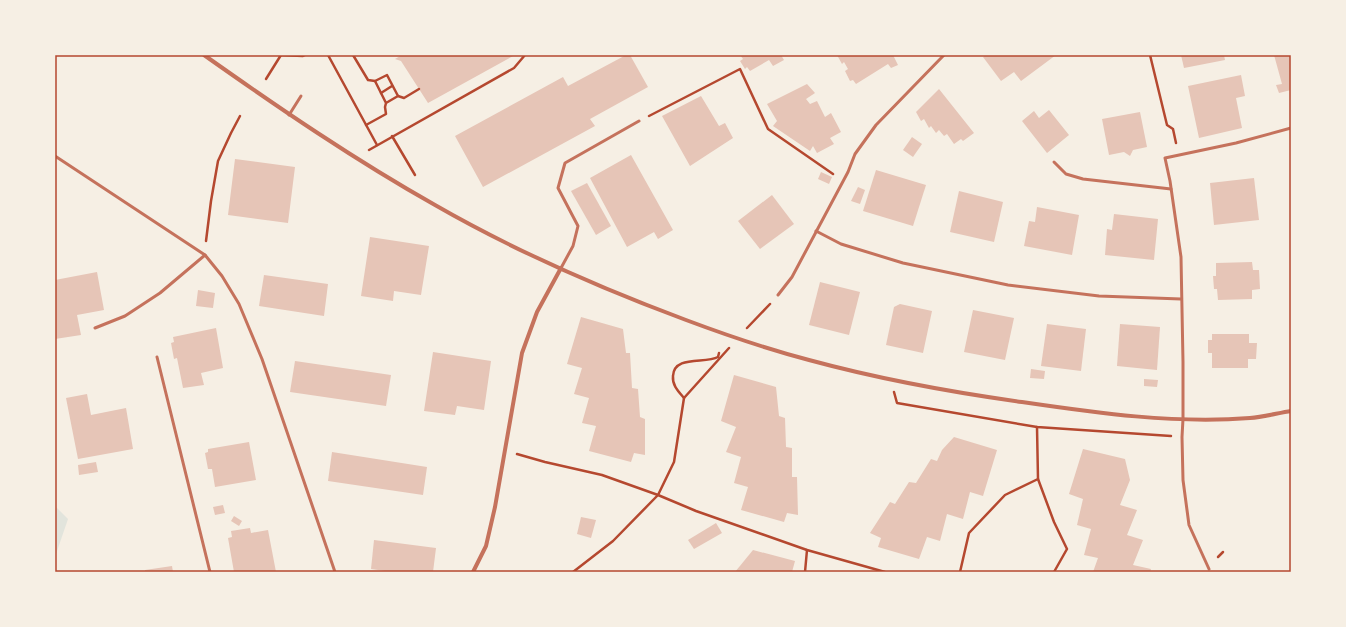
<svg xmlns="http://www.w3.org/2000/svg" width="1346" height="627" font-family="'Source Sans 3',sans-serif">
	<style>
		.green { fill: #e2e4dc }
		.building { fill: #e6c5b7 }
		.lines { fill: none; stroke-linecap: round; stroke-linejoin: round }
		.path { stroke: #b5482f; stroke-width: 2.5 }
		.service { stroke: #c5725c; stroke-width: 3 }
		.minor { stroke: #c5725c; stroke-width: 4 }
		.neatline { fill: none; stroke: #b5482f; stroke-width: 1.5 }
	</style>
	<rect width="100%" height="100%" fill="#f6efe4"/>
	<polygon class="green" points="55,506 68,519 55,557"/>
	<g class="building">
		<polygon points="402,55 515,55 428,103 401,61 395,59"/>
		<polygon points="626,55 630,55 648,87 590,119 595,126 483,187 455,136 563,77 568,86"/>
		<polygon points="740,55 781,55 784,60 773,66 769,60 750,71 747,67 745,69 740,61 743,59"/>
		<polygon points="837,55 893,55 898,65 891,68 888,64 856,84 853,80 850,81 845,71 848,69 844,62 842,64"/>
		<polygon points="986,55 1056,55 1021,81 1014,72 1001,81 983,57"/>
		<polygon points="1181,55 1224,55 1225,60 1184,68"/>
		<polygon points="1274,55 1291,55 1291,90 1279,93 1276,85 1282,84"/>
		<polygon points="1241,75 1245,96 1236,98 1242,128 1199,138 1188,86"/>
		<polygon points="807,84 815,93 806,99 810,104 817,101 825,117 831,113 841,132 830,138 834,144 817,153 813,146 810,151 773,126 777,121 767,104"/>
		<polygon points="939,89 974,133 963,141 961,139 954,144 947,134 944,136 939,130 936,133 931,126 929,128 924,119 921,121 916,112"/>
		<polygon points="701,96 719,126 725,123 733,138 690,166 662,116"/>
		<polygon points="1049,110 1069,135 1047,153 1022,121 1034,111 1039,118"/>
		<polygon points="1140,112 1147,147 1133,150 1130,156 1124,152 1109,155 1102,119"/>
		<polygon points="912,137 922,144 913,157 903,150"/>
		<polygon points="631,155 673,230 658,239 654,232 627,247 590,178"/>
		<polygon points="235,159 295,167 288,223 228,215"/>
		<polygon points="876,170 926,185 913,226 863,211"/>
		<polygon points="821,172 832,177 829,184 818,179"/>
		<polygon points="1254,178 1259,220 1214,225 1210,183"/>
		<polygon points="587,183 611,226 596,235 571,191"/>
		<polygon points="858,187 865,190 860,204 851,201"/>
		<polygon points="959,191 1003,202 994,242 950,232"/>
		<polygon points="772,195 794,224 760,249 738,221"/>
		<polygon points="1037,207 1079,215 1072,255 1024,246 1029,221 1035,222"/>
		<polygon points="1114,214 1158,219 1154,260 1105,255 1107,229 1112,230"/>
		<polygon points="370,237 429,246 421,295 394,291 393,301 361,296"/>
		<polygon points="1252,262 1253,270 1259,270 1260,289 1252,290 1252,299 1218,300 1217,289 1214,289 1213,276 1216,276 1216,263"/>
		<polygon points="97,272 104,310 77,315 81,335 55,339 55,280"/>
		<polygon points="264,275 328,284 324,316 259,306"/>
		<polygon points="820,282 860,292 849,335 809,325"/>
		<polygon points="198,290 215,293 213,308 196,306"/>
		<polygon points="900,304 932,311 923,353 886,345 894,307"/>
		<polygon points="973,310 1014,318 1005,360 964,352"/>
		<polygon points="581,317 623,329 626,353 630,353 632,388 638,389 640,417 645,419 645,455 634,453 631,462 589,451 596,426 582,423 589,398 574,394 582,368 567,364"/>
		<polygon points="1047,324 1086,329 1081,371 1041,366"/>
		<polygon points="1120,324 1160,327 1157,370 1117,366"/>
		<polygon points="216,328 223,368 201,373 204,385 183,388 177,358 174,359 171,343 174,342 173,337"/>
		<polygon points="1212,334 1249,334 1249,343 1257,343 1256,359 1248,359 1248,368 1212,368 1212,353 1208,353 1208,340 1212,340"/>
		<polygon points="433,352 491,361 484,410 457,406 455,415 424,411"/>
		<polygon points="295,361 391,375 386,406 290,392"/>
		<polygon points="1031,369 1045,371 1044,379 1030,378"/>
		<polygon points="734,375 776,387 779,416 785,418 786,447 792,448 792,477 797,477 798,515 787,513 784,522 741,510 748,487 734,483 741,457 726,452 736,427 721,421"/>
		<polygon points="1144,379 1158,380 1157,387 1144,386"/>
		<polygon points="87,394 91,415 126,408 133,449 78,459 66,398"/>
		<polygon points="954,437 997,450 983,496 970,492 963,519 947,514 940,541 927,537 919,559 878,547 881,538 870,533 890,502 895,504 909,482 916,483 931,459 937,461 942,450"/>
		<polygon points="249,442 256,480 215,487 212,469 208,469 205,453 208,452 208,449"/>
		<polygon points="1083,449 1125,459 1130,480 1120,505 1137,510 1127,535 1143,540 1133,565 1151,569 1150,572 1093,572 1098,558 1084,555 1091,529 1077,525 1083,499 1069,494"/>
		<polygon points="332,452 427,467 423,495 328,481"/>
		<polygon points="96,462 98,472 79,475 78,465"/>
		<polygon points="223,505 225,513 215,515 213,507"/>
		<polygon points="234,516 242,521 239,526 231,521"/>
		<polygon points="581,517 596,520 591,538 577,534"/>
		<polygon points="716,523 722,533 694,549 688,540"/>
		<polygon points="250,528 251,533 268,530 276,572 234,572 228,538 232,537 231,531"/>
		<polygon points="374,540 436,548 433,572 392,572 371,569"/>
		<polygon points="753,550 795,561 792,572 735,572"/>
		<polygon points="172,566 173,572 145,572 145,570"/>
	</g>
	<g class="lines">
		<g class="path">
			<polyline points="280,55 303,56 305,55"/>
			<polyline points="328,55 377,145"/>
			<polyline points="353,55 368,80 375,81"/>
			<polyline points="1150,55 1167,125 1173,129 1176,143"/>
			<polyline points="266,79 281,55"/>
			<polyline points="381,93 392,86"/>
			<polyline points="398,96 404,98 419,89"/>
			<polyline points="649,116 740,69 768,129 833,174"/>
			<polyline points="366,125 386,114 385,107 386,103 375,81 387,75 398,96 386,103"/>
			<polyline points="392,136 415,175"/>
			<polyline points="369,150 514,68 525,55"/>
			<polyline points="206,241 211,201 218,161 231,133 240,116"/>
			<polyline points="747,328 770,304"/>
			<polyline points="894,392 897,403 1037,427 1171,436"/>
			<path d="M684 398C678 391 672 385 673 376 674 355 705 364 718 357L719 353"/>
			<polyline points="517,454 545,462 602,475 658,495 696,511 807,550 885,572"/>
			<polyline points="1038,479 1054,522 1067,549 1054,572"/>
			<polyline points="1218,557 1223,552"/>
			<polyline points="573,572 613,541 658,495 674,462 684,398 729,348"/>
			<polyline points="805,572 807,550"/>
			<polyline points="960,572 969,533 1005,495 1038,479 1037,427"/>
		</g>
		<g class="service">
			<polyline points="289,115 301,96"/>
			<polyline points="55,156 205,255 222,276 239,304 262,359 335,572"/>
			<polyline points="1054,162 1066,174 1083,179 1171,189"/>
			<polyline points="816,231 841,244 903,263 1008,285 1099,296 1181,299"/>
			<polyline points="561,268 573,246 578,226 558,188 565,163 639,121"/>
			<polyline points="778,295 792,277 848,172 855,154 876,125 944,55"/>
			<polyline points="95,328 125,316 160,293 205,255"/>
			<polyline points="157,357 210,572"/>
			<polyline points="1209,569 1189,525 1183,480 1182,437 1183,419 1183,362 1181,257 1170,181 1165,158 1236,143 1291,128"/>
		</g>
		<g class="minor">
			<path d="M204 55C279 108 355 160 435 205 515 251 600 288 686 320 726 335 767 349 809 360 879 379 950 392 1022 402 1097 413 1174 424 1250 418 1264 417 1278 413 1291 411"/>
			<polyline points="473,572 486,546 495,507 522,353 537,312 561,268"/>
		</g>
	</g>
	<rect width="1346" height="627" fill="none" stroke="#f6efe4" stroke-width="112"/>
	<rect x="56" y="56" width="1234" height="515" class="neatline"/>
</svg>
